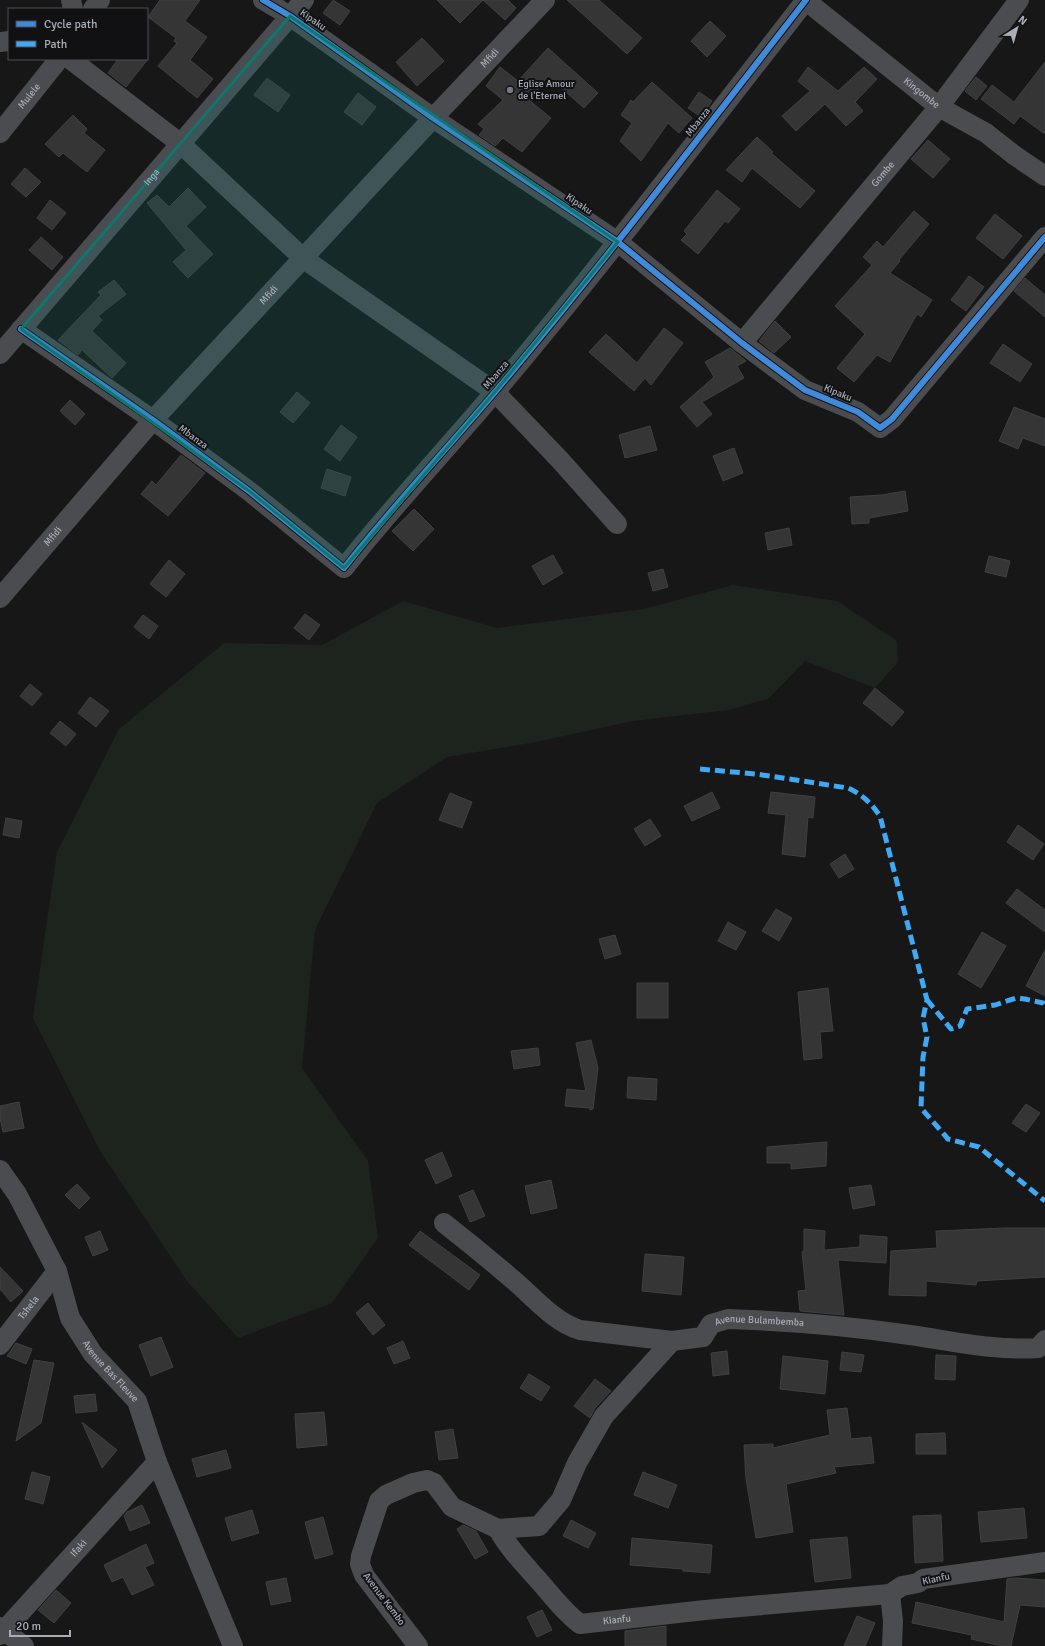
<svg xmlns="http://www.w3.org/2000/svg" width="1045" height="1646" font-family="Signika,sans-serif">
	<style>
		.green { fill: #1d241e }
		.building { fill: #353536; stroke: #3f4043 }
		.lines { fill: none; stroke-linecap: round; stroke-linejoin: round }
		.minor { stroke: #4b4c50; stroke-width: 20 }
		.quiet { stroke: #3fa9f5; stroke-width: 5; stroke-dasharray: 10 5; stroke-linecap: butt }
		.cycleway-casing { stroke: #111113; stroke-width: 8 }
		.cycleway { stroke: #408adc; stroke-width: 6 }
		.marked { fill: #0f766e; fill-opacity: 0.2; stroke: #0f766e; stroke-width: 3; stroke-linejoin: round }
		.poi-dot { fill: #757880; stroke: #111113; stroke-width: 1.5 }
		.labels { text-anchor: middle; dominant-baseline: central; stroke-width: 4; stroke-linejoin: round; paint-order: stroke }
		.street-label { font-size: 10px; fill: #a8adb8; stroke: #111113 }
		.poi-label { font-size: 10px; fill: #a8adb8; stroke: #111113; text-anchor: start }
	</style>
	<rect width="100%" height="100%" fill="#171717"/>
	<polygon class="green" points="733,585 837,601 897,641 898,662 875,688 805,661 768,699 728,710 633,721 536,742 447,757 377,803 315,930 302,1068 368,1161 378,1238 332,1303 238,1338 187,1281 100,1151 33,1018 57,852 119,729 224,643 322,645 403,601 497,628 644,609"/>
	<g class="building">
		<polygon points="160,0 200,0 185,21 207,37 190,60 213,79 197,98 158,66 177,43 174,41 176,38 148,17"/>
		<polygon points="333,0 350,11 340,25 323,13"/>
		<polygon points="437,0 483,0 460,23"/>
		<polygon points="483,0 508,0 516,8 505,20"/>
		<polygon points="567,0 599,0 642,38 627,54"/>
		<polygon points="710,21 726,36 707,57 691,41"/>
		<polygon points="422,38 444,61 417,86 396,62"/>
		<polygon points="548,48 598,93 584,108 548,76 529,100 551,118 522,152 503,138 495,146 479,135 484,129 478,124 503,100 486,86 500,67 518,81"/>
		<polygon points="118,59 148,59 126,87 108,73"/>
		<polygon points="1045,62 1045,134 1020,116 1014,124 981,99 992,85 1014,102"/>
		<polygon points="808,67 838,91 864,67 877,79 855,102 863,111 846,126 825,104 796,131 782,116 810,91 798,81"/>
		<polygon points="976,77 987,86 976,100 965,91"/>
		<polygon points="267,78 290,95 278,112 254,95"/>
		<polygon points="652,82 692,118 679,133 668,123 641,161 620,141 632,123 621,115 631,100 633,102"/>
		<polygon points="699,92 712,101 701,117 688,108"/>
		<polygon points="358,93 376,107 362,125 344,112"/>
		<polygon points="73,115 87,129 84,133 105,150 87,172 63,153 59,157 45,144"/>
		<polygon points="757,137 773,152 771,153 815,191 800,208 752,168 742,182 726,170"/>
		<polygon points="928,140 950,159 933,178 911,159"/>
		<polygon points="25,168 41,182 26,197 11,184"/>
		<polygon points="188,188 206,207 186,226 213,254 188,278 173,262 186,250 147,203 157,195 169,207"/>
		<polygon points="717,190 740,209 728,223 725,221 698,254 681,240 687,234 684,231"/>
		<polygon points="50,200 66,213 52,230 37,218"/>
		<polygon points="914,211 929,224 899,260 900,261 890,273 932,300 921,317 917,314 890,362 877,355 854,382 837,368 865,334 835,306 872,265 863,257 877,241 883,247"/>
		<polygon points="995,214 1022,236 1003,259 976,238"/>
		<polygon points="41,237 63,257 52,270 29,250"/>
		<polygon points="969,276 984,287 966,311 951,300"/>
		<polygon points="1025,278 1045,295 1045,317 1014,291"/>
		<polygon points="114,280 126,294 98,316 102,320 92,331 126,363 112,378 82,350 78,355 58,340 101,295 98,292"/>
		<polygon points="775,321 791,337 774,353 759,341"/>
		<polygon points="664,328 683,343 651,385 645,378 634,391 589,352 606,334 637,363"/>
		<polygon points="1003,344 1032,364 1020,382 990,363"/>
		<polygon points="730,348 746,361 737,366 744,378 702,402 712,414 697,427 680,407 714,377 705,362"/>
		<polygon points="297,392 310,403 293,423 280,412"/>
		<polygon points="70,400 85,414 75,425 60,411"/>
		<polygon points="1014,407 1045,419 1045,446 1023,438 1018,449 999,441"/>
		<polygon points="341,425 357,437 340,461 324,449"/>
		<polygon points="650,426 657,450 625,458 619,435"/>
		<polygon points="734,448 743,473 723,481 713,456"/>
		<polygon points="181,455 205,473 168,516 141,494 152,481 156,485"/>
		<polygon points="327,469 351,477 345,496 321,488"/>
		<polygon points="905,491 908,511 869,518 869,523 852,524 850,497 882,495"/>
		<polygon points="414,509 434,529 413,551 392,531"/>
		<polygon points="789,528 792,545 768,550 765,533"/>
		<polygon points="553,555 563,573 543,585 532,566"/>
		<polygon points="989,556 1010,561 1006,577 985,572"/>
		<polygon points="169,560 185,574 166,597 150,584"/>
		<polygon points="663,569 668,587 653,591 648,573"/>
		<polygon points="305,614 320,625 309,640 294,628"/>
		<polygon points="143,615 158,626 149,639 134,627"/>
		<polygon points="30,684 42,694 32,706 20,696"/>
		<polygon points="875,688 904,712 892,726 863,703"/>
		<polygon points="90,697 109,711 96,727 78,713"/>
		<polygon points="60,721 76,734 66,746 50,733"/>
		<polygon points="712,792 720,808 692,821 684,806"/>
		<polygon points="771,792 815,797 813,818 808,817 805,857 782,854 786,815 768,813"/>
		<polygon points="450,793 472,802 462,828 439,820"/>
		<polygon points="6,818 22,821 19,838 3,835"/>
		<polygon points="650,819 661,836 645,846 634,829"/>
		<polygon points="1018,825 1044,844 1033,860 1007,842"/>
		<polygon points="845,854 854,869 839,878 830,864"/>
		<polygon points="1017,889 1045,910 1045,932 1006,903"/>
		<polygon points="776,909 792,918 779,941 762,931"/>
		<polygon points="728,922 746,932 736,950 718,941"/>
		<polygon points="982,932 1006,946 981,988 958,974"/>
		<polygon points="615,935 621,954 605,959 599,939"/>
		<polygon points="1045,950 1045,996 1026,986"/>
		<rect x="637" y="983" width="31" height="35"/>
		<polygon points="828,988 833,1031 820,1032 822,1058 804,1060 798,992"/>
		<polygon points="591,1040 598,1068 593,1109 590,1110 590,1108 565,1106 567,1089 586,1091 576,1043"/>
		<polygon points="538,1048 540,1065 514,1069 511,1051"/>
		<polygon points="628,1077 657,1079 656,1100 627,1098"/>
		<polygon points="19,1102 24,1128 3,1132 0,1118 0,1106"/>
		<polygon points="1026,1104 1040,1113 1026,1132 1012,1123"/>
		<polygon points="827,1142 826,1166 791,1169 791,1163 767,1163 767,1147"/>
		<polygon points="442,1152 452,1176 436,1184 425,1160"/>
		<polygon points="551,1180 557,1208 531,1214 525,1186"/>
		<polygon points="77,1184 90,1198 79,1209 65,1195"/>
		<polygon points="871,1185 875,1205 853,1209 849,1188"/>
		<polygon points="473,1190 485,1216 470,1222 459,1196"/>
		<polygon points="1005,1228 1045,1228 1045,1277 977,1281 976,1285 926,1281 926,1296 889,1295 891,1251 937,1248 936,1231"/>
		<polygon points="804,1229 825,1231 824,1250 860,1247 860,1235 887,1237 886,1263 838,1260 844,1315 800,1311 798,1291 806,1290 802,1252 804,1251"/>
		<polygon points="100,1231 108,1250 93,1256 85,1237"/>
		<polygon points="420,1231 480,1275 469,1290 409,1245"/>
		<polygon points="645,1254 684,1257 681,1295 642,1291"/>
		<polygon points="0,1267 23,1291 11,1302 0,1289"/>
		<polygon points="368,1303 385,1325 373,1335 356,1313"/>
		<polygon points="161,1337 173,1367 151,1376 139,1345"/>
		<polygon points="403,1341 410,1358 394,1364 387,1348"/>
		<polygon points="16,1343 32,1349 26,1364 7,1356"/>
		<polygon points="727,1351 729,1374 713,1376 711,1353"/>
		<polygon points="842,1352 864,1355 861,1372 840,1370"/>
		<polygon points="936,1355 956,1356 955,1380 935,1379"/>
		<polygon points="783,1356 828,1361 825,1394 780,1389"/>
		<polygon points="34,1360 54,1363 41,1423 16,1441"/>
		<polygon points="529,1374 550,1387 541,1401 520,1388"/>
		<polygon points="595,1379 611,1391 595,1408 590,1418 574,1406"/>
		<polygon points="95,1394 97,1411 76,1413 74,1396"/>
		<polygon points="847,1408 851,1439 871,1437 874,1463 834,1467 836,1473 786,1484 793,1532 756,1538 746,1479 744,1445 773,1444 773,1448 830,1435 827,1410"/>
		<polygon points="324,1412 327,1445 297,1448 295,1414"/>
		<polygon points="82,1422 117,1450 102,1468"/>
		<polygon points="453,1429 458,1458 439,1460 435,1432"/>
		<polygon points="945,1433 946,1454 916,1454 916,1434"/>
		<polygon points="226,1450 231,1468 197,1477 192,1459"/>
		<polygon points="32,1472 50,1477 43,1504 25,1499"/>
		<polygon points="643,1472 677,1485 668,1508 634,1495"/>
		<polygon points="142,1505 150,1523 130,1531 124,1516 127,1512"/>
		<polygon points="1024,1508 1027,1538 981,1542 978,1512"/>
		<polygon points="252,1510 259,1533 232,1541 225,1518"/>
		<polygon points="941,1515 943,1561 915,1563 913,1516"/>
		<polygon points="323,1517 333,1554 315,1559 305,1522"/>
		<polygon points="571,1520 596,1533 588,1548 563,1536"/>
		<polygon points="463,1525 476,1531 488,1552 475,1559 457,1529"/>
		<polygon points="847,1537 851,1578 815,1582 810,1540"/>
		<polygon points="632,1538 712,1545 710,1573 683,1571 683,1569 630,1565"/>
		<polygon points="146,1544 154,1563 145,1567 154,1585 132,1595 123,1577 112,1582 104,1565"/>
		<polygon points="286,1578 291,1601 271,1605 266,1582"/>
		<polygon points="1016,1578 1045,1580 1045,1607 1020,1605 1011,1646 1002,1646 971,1639 972,1635 912,1623 916,1602 1004,1622 1007,1579"/>
		<polygon points="56,1590 71,1603 54,1623 38,1610"/>
		<polygon points="542,1610 552,1630 537,1637 527,1617"/>
		<polygon points="857,1616 875,1623 865,1646 844,1646"/>
		<polygon points="666,1626 666,1646 625,1646 625,1631"/>
	</g>
	<g class="lines">
		<g class="minor">
			<polyline points="71,0 73,9"/>
			<polyline points="263,0 290,16 433,118 618,242 742,343 805,390 858,412 880,428 892,419 1045,237"/>
			<path id="s1" d="M805 0 939 107 986 133 1014 155 1045 176"/>
			<polyline points="93,9 100,0"/>
			<polyline points="0,42 9,41"/>
			<polyline points="70,59 181,144 304,259 495,392 560,460 617,524"/>
			<path id="s2" d="M0 133 59 59"/>
			<path d="M21 329 153 420 249 491 344 568C392 507 445 451 495 392 603 264 703 132 806 0"/>
			<path id="s3" d="M742 343 939 107 1019 0"/>
			<path id="s4" d="M0 354 304 0"/>
			<path id="s5" d="M0 598 153 420 433 118 545 0"/>
			<path id="s6" d="M0 1170 17 1194 57 1271 70 1318 93 1354 137 1401 157 1462 233 1646"/>
			<path id="s7" d="M444 1223C467 1241 489 1259 511 1278 532 1295 553 1322 580 1330L672 1341 703 1337 711 1324 728 1319C789 1321 850 1326 910 1335 953 1341 995 1351 1038 1348L1045 1340"/>
			<path id="s8" d="M0 1345 57 1271"/>
			<path id="s9" d="M498 1529C509 1549 525 1565 540 1582 553 1597 564 1612 580 1624L705 1610 890 1594 902 1586 918 1583 923 1579 1045 1562"/>
			<polyline points="498,1529 539,1526 561,1500 577,1463 604,1416 672,1341"/>
			<polyline points="890,1594 893,1621 892,1646"/>
			<polyline points="0,1627 24,1646"/>
			<path id="s10" d="M0 1635 157 1462"/>
			<polyline points="418,1646 364,1575 360,1564 361,1556 379,1501 386,1495 413,1483 427,1480 434,1483 452,1507 498,1529"/>
		</g>
		<g class="quiet">
			<path d="M700 769 756 774 848 788C863 795 871 803 880 816L927 1000 923 1018 927 1037 923 1057 921 1108 948 1139 979 1147 1045 1201"/>
			<polyline points="927,1000 951,1029 960,1026 967,1009 995,1005 1016,998 1025,999 1043,1003 1045,1006"/>
		</g>
		<defs>
			<g id="cycleway">
				<polyline points="263,0 290,16 433,118 618,242 742,343 805,390 858,412 880,428 892,419 1045,237"/>
				<path d="M21 329 153 420 249 491 344 568C392 507 445 451 495 392 603 264 703 132 806 0"/>
			</g>
		</defs>
		<use href="#cycleway" class="cycleway-casing"/>
		<use href="#cycleway" class="cycleway"/>
	</g>
	<path class="marked" d="M290 16 618 242 495 392 344 568 249 491 21 329Z"/>
	<circle class="poi-dot" cx="510" cy="90" r="4"/>
	<g class="labels">
		<g class="street-label">
			<text transform="translate(313 20) rotate(35)">Kipaku</text>
			<text stroke="none"><textPath href="#s5" startOffset="729">Mfidi</textPath></text>
			<text stroke="none"><textPath href="#s1" startOffset="149">Kingombe</textPath></text>
			<text stroke="none"><textPath href="#s2" startOffset="47">Mulele</textPath></text>
			<text transform="translate(698 122) rotate(-52)">Mbanza</text>
			<text stroke="none"><textPath href="#s3" startOffset="220">Gombe</textPath></text>
			<text stroke="none"><textPath href="#s4" startOffset="233">Inga</textPath></text>
			<text transform="translate(579 204) rotate(34)">Kipaku</text>
			<text stroke="none"><textPath href="#s5" startOffset="405">Mfidi</textPath></text>
			<text transform="translate(496 375) rotate(-50)">Mbanza</text>
			<text transform="translate(838 393) rotate(23)">Kipaku</text>
			<text transform="translate(193 437) rotate(36)">Mbanza</text>
			<text stroke="none"><textPath href="#s5" startOffset="81">Mfidi</textPath></text>
			<text stroke="none"><textPath href="#s8" startOffset="47">Tshela</textPath></text>
			<text stroke="none"><textPath href="#s7" startOffset="362">Avenue Bulambemba</textPath></text>
			<text stroke="none"><textPath href="#s6" startOffset="232">Avenue Bas Fleuve</textPath></text>
			<text stroke="none"><textPath href="#s10" startOffset="117">Ifaki</textPath></text>
			<text transform="translate(936 1579) rotate(-12)">Kianfu</text>
			<text transform="translate(384 1599) rotate(53)">Avenue Kembo</text>
			<text stroke="none"><textPath href="#s9" startOffset="163">Kianfu</textPath></text>
		</g>
		<g class="poi-label">
			<text x="518" y="84">Eglise Amour<tspan x="518" dy="12">de l'Eternel</tspan></text>
		</g>
	</g>
	<rect x="8" y="8" width="140" height="52" fill="#111113" stroke="#4d4f55"/>
	<rect x="16" y="21" width="20" height="6" fill="#408adc" stroke="#4d4f55"/>
	<text x="44" y="28" font-size="12" fill="#a8adb8">Cycle path</text>
	<rect x="16" y="41" width="20" height="6" fill="#3fa9f5" stroke="#4d4f55"/>
	<text x="44" y="48" font-size="12" fill="#a8adb8">Path</text>
	<g transform="translate(1017 28) rotate(37)" stroke="#111113" stroke-width="3" paint-order="stroke">
	<path d="M0-3L7 15L0 10L-7 15Z" fill="#a8adb8"/>
	<text y="-6" font-size="11" font-weight="bold" text-anchor="middle" fill="#a8adb8">N</text>
	</g>
	<path d="M10 1630v6h60v-6" fill="none" stroke="#a8adb8" stroke-width="2"/>
	<text x="16" y="1630" font-size="12" fill="#a8adb8" stroke="#111113" stroke-width="3" paint-order="stroke">20 m</text>
</svg>
